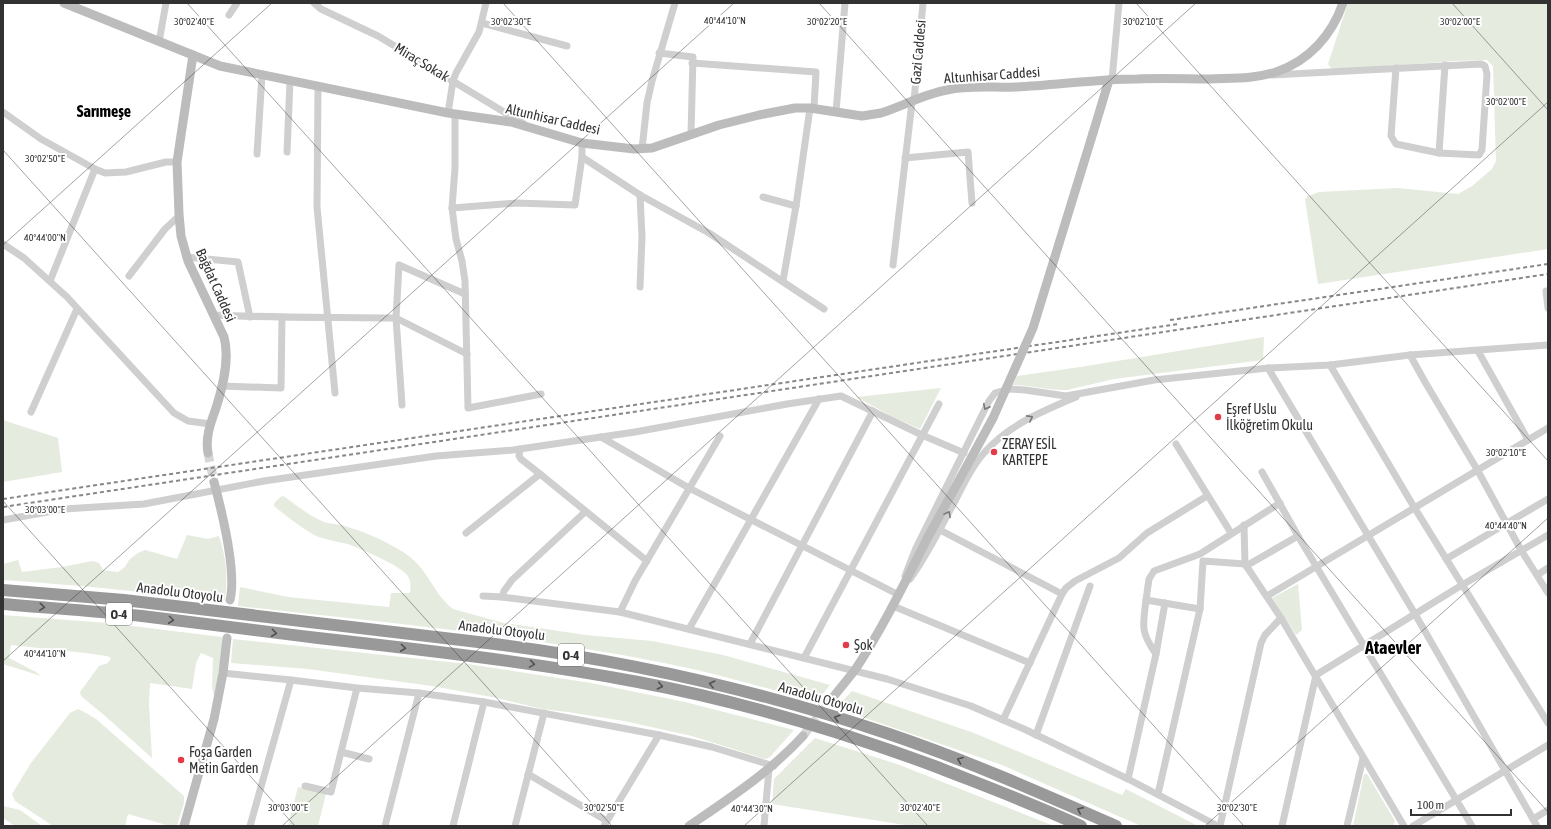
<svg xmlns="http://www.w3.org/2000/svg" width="1551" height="829" font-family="'Asap Condensed',sans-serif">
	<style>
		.green { fill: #e5ebde }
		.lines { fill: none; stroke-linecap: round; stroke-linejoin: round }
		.secondary-tunnel { stroke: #d6d6d6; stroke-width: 9; stroke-dasharray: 9 4.5; stroke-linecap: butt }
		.street { stroke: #cfcfcf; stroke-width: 7 }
		.secondary { stroke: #bcbcbc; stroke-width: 9 }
		.highway { stroke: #999; stroke-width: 12 }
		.rail { stroke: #878787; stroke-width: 2; stroke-dasharray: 4 3; stroke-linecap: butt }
		.secondary-bridge { stroke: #bcbcbc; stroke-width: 9 }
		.oneway { stroke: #797979 }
		.oneway2 { stroke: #515151 }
		.ticks { fill: none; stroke: #323232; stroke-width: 1; stroke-opacity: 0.45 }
		.poi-dot { fill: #e23b48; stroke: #fff; stroke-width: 1.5 }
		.labels { text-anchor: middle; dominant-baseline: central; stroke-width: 4; stroke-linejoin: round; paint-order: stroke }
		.shield { fill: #fff; stroke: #707070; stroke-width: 1 }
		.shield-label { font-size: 13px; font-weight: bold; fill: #323232 }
		.street-label { font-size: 14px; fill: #323232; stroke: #fff }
		.poi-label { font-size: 14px; fill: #323232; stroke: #fff; text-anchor: start }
		.quarter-label { font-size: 16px; font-weight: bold; fill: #000; stroke: #fff }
		.district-label { font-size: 18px; font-weight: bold; fill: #000; stroke: #fff }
		.ticks-label { font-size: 10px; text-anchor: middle; fill: #323232; stroke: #fff; stroke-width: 4; stroke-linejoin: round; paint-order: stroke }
	</style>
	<rect width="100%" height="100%" fill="#fff"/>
	<g class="green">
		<polygon points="1348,3 1548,3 1548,249 1318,284 1305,199 1308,196 1319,192 1398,188 1458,194 1472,186 1492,169 1496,161 1493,66 1487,60 1456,61 1340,69 1331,68 1328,64"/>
		<path d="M1264 337 1263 360 1114 379 1067 390C1049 391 1031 385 1013 385L1017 376 1080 367Z"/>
		<polygon points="941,388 920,429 893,417 856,397"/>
		<polygon points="3,420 58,438 62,472 3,482"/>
		<path d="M282 496 285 497C296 505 311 517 324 522 330 524 338 524 345 526 365 532 386 541 403 552 428 567 433 594 453 609L504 623 586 635 652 641 723 655 830 685 816 702C766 688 715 673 664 663 523 635 380 622 238 606L240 587 288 597 389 607 391 593H410C411 586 411 580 407 575 399 565 365 551 353 546 340 541 327 541 314 535 302 528 285 515 274 506L275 502Z"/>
		<path d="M187 535 208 539 219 536C226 558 229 579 224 602 151 592 77 585 3 580V564L18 560 22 572 62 567 92 561 99 563 103 570 118 572 125 567 129 560 138 553 145 550 177 559Z"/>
		<polygon points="1298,584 1302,630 1296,635 1272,598"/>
		<polygon points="3,615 108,623 222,637 223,657 214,696 212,687 213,658 201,653 196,663 192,689 150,683 149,704 152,758 104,715 81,696 80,692 99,666 108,663 111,658 107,656 85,653 11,645 9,658 36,672 41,676 3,664"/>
		<polygon points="233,639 468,664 591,683 685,702 794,730 770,757 766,759 762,758 692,736 624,721 568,712 542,709 497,698 432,686 308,669 231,663"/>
		<polygon points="852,691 974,733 1122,795 1126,789 1198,826 1141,826 1002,765 836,708"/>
		<polygon points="78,709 86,713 96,719 184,796 184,803 177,826 170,826 128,814 125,826 53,826 15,801 12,794 31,763 70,713"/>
		<polygon points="815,738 897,764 1054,826 905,826 905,825 772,804 774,779"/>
		<polygon points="1364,774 1367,774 1395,821 1393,826 1353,826"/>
		<polygon points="298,787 326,794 318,826 288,826"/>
		<polygon points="3,806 20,810 42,826 15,826 3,818"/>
	</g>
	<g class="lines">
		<g class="secondary-tunnel">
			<polyline points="208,453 214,482"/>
			<polyline points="803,736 830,701"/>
		</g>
		<g class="street">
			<polyline points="314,3 321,9 378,36 524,124"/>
			<polyline points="229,15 237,3"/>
			<polyline points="482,23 567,46"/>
			<polyline points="159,42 166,3"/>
			<polyline points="659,53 693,57 691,134"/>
			<polyline points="692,63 816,72 814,108"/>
			<polyline points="1272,75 1481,64 1485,66 1487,74 1482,150 1479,155 1439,153 1396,144 1391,136 1396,68"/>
			<polyline points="1112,80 1119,3"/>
			<polyline points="318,87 317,207 335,393"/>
			<polyline points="914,101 923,3"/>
			<polyline points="3,112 41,139 95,169 105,173 126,172 166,162 177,162"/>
			<polyline points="836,112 845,3"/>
			<polyline points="448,113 453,81 456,73 479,32 486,3"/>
			<polyline points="455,114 455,168 452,208 456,239 462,261 465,281 468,408 541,394"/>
			<polyline points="582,143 582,157 640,195 709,233 824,309"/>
			<polyline points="642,149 647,103 652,81 675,3"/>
			<polyline points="287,152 290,81"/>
			<polyline points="1439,153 1445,65"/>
			<polyline points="257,154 262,75"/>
			<polyline points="905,158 968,152 972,203"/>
			<polyline points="640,195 642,237 640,287"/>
			<polyline points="763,197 796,206"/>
			<polyline points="452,208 517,203 575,205 582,157"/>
			<polyline points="3,244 24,258 67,297 174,413 188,421 211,424"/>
			<polyline points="186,257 238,262 250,317"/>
			<polyline points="893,265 912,102"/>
			<polyline points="129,276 165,229 179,216"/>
			<polyline points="50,281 95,169"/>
			<polyline points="783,281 796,206 810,108"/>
			<polyline points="1548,291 1546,291 1548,308"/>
			<polyline points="465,294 399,265 396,318 467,354"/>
			<path d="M214 315C275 318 336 317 396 318L402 405"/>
			<polyline points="1478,351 1528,440"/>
			<polyline points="1410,355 1425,382 1478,471 1521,550 1548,593"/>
			<polyline points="1330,365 1414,507 1548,723"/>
			<polyline points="1268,368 1415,614 1537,826"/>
			<polyline points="221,386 281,388 282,318"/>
			<polyline points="31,412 77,309"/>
			<polyline points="720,436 635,581 620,612 887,679 971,706 1024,729 1128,779 1218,826"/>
			<polyline points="601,437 689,488 899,595"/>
			<polyline points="1176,444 1231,533"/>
			<polyline points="520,449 519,456 521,459 540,474"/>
			<polyline points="1262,472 1298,536 1472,826"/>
			<polyline points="585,512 512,580 504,591 502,597 620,612"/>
			<polyline points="3,520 64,509 144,504 264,481 436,456 513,450 635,432 787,404 841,396 922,435 964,453"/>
			<polyline points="1244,525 1245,564"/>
			<polyline points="940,530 1062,594 1003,720"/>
			<polyline points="466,533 540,474 647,561"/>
			<polyline points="1446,559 1548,499"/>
			<polyline points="1246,566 1298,536"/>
			<polyline points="1537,575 1548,568"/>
			<polyline points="905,576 916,548 989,401 995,393 1009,389 1025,390 1066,396 1154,380 1268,368 1330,365 1410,355 1548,345"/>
			<path d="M910 579C928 554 942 525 957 497 965 482 972 466 984 453 1008 425 1043 411 1076 397"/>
			<polyline points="1062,594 1066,588 1075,581 1119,558 1147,533 1207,496"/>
			<polyline points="483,596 502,597"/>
			<polyline points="1267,596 1548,428"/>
			<polyline points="1146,600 1149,579 1154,571 1200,554 1280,503"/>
			<polyline points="893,606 1030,663"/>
			<polyline points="689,629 819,399"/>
			<polyline points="750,644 873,411"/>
			<path d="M1156 654C1140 631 1143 626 1146 600L1200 609"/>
			<polyline points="804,658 939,404"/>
			<polyline points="223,673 291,680 357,688 419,693 484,702 659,735 712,747 774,766"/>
			<polyline points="1036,735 1090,586"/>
			<polyline points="341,752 369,759"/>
			<polyline points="528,774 607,821"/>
			<polyline points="1128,779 1156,654 1165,603"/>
			<polyline points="305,786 331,792 357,688"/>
			<polyline points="1158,794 1200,609 1203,561 1245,564 1281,618 1404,826"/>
			<polyline points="1533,819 1548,810"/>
			<polyline points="250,826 291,680"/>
			<polyline points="385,826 419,693"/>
			<polyline points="453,826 484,702"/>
			<polyline points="515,826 544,713"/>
			<polyline points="604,826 659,735"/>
			<polyline points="764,826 769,769"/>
			<polyline points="1220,826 1261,643 1265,635 1281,618"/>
			<polyline points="1282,826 1316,675 1462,585 1548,535"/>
			<polyline points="1347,826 1363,758"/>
			<polyline points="1413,826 1548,745"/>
		</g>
		<g class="secondary">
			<path d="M64 3 220 66 448 113 511 122 582 143 634 149 652 148 719 125 759 115 795 108H810L862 116 881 113C903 106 924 94 947 90 970 85 993 88 1016 87 1057 85 1097 79 1137 79 1162 78 1186 79 1210 79 1233 78 1254 79 1276 72 1309 61 1332 35 1343 3"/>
			<path d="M193 55 177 162 179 214 181 236 188 261 224 337C230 359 223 386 216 408 211 422 205 437 208 453"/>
			<polyline points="1093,133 1109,80"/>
			<path d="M214 482C222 512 237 571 230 600"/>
			<path d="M830 701C838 691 847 680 855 670 883 628 905 582 928 537"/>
			<polyline points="184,826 214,719 223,673 227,638"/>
			<path d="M689 826C730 798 770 772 803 736"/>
		</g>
		<g class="highway">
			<path d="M3 590 124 600 495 644C629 661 761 691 889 734 966 760 1041 793 1116 826"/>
			<path d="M3 604C49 608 95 611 142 616 200 623 259 631 318 638 425 650 532 662 638 682 740 701 840 731 937 767 985 786 1034 804 1081 826"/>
		</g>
		<g class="rail">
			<polyline points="1170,320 1548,264"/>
			<polyline points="3,499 1178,324"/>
			<polyline points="3,507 1548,274"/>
		</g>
		<polyline class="secondary-bridge" points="928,537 993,418 1033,328 1093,133"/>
	</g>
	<defs><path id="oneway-chevron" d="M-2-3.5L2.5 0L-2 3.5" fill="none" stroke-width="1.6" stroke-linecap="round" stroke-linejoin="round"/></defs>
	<g class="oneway">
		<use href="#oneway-chevron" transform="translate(986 407) rotate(116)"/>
		<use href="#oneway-chevron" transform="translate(1030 418) rotate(-28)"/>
		<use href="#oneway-chevron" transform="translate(948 514) rotate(-62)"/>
	</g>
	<g class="oneway2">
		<use href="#oneway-chevron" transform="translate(42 607) rotate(5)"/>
		<use href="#oneway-chevron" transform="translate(171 620) rotate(7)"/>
		<use href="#oneway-chevron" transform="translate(274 633) rotate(6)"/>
		<use href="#oneway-chevron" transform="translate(403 648) rotate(6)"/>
		<use href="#oneway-chevron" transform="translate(532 664) rotate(9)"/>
		<use href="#oneway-chevron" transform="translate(712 684) rotate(-166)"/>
		<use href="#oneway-chevron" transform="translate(660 686) rotate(12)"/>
		<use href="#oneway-chevron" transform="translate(837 718) rotate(-164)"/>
		<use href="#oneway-chevron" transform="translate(960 760) rotate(-159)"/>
		<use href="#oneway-chevron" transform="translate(1080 810) rotate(-156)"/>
	</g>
	<path class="ticks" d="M187 3 928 826M503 3 1244 826M819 3 1548 812M1136 3 1548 461M1452 3 1548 110M3 150 612 826M3 245 272 3M3 501 295 826M3 661 734 3M282 826 1196 3M744 826 1548 102M1205 826 1548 518"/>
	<g class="poi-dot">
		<circle cx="1218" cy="417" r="4"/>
		<circle cx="994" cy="452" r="4"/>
		<circle cx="846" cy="645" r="4"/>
		<circle cx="181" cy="760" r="4"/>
	</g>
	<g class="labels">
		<g class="shield">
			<rect x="106" y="603" width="26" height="22" rx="3"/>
			<rect x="558" y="644" width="26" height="22" rx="3"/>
		</g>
		<g class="shield-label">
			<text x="119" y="614">O-4</text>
			<text x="571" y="655">O-4</text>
		</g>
		<g class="street-label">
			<text transform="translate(918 52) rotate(-85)">Gazi Caddesi</text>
			<text transform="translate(422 62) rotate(31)">Miraç Sokak</text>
			<text transform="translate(992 75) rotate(-4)">Altunhisar Caddesi</text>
			<text transform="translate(553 119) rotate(13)">Altunhisar Caddesi</text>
			<text transform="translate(216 285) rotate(66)">Bağdat Caddesi</text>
			<text transform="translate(180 592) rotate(7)">Anadolu Otoyolu</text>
			<text transform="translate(502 630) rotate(7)">Anadolu Otoyolu</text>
			<text transform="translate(821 698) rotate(16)">Anadolu Otoyolu</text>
		</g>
		<g class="poi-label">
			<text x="1226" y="409">Eşref Uslu<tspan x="1226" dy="16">İlköğretim Okulu</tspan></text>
			<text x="1002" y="444">ZERAY ESİL<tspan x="1002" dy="16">KARTEPE</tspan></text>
			<text x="854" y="645">Şok</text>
			<text x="189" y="752">Foşa Garden<tspan x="189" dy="16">Metin Garden</tspan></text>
		</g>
		<g class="quarter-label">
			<text x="104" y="111">Sarımeşe</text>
		</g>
		<g class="district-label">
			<text x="1393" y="647">Ataevler</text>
		</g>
	</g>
	<g class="ticks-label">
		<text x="725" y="24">40°44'10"N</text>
		<text x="194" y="25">30°02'40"E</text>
		<text x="511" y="25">30°02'30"E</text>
		<text x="827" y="25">30°02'20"E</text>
		<text x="1143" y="25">30°02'10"E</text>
		<text x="1460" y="25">30°02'00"E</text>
		<text x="1506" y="105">30°02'00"E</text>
		<text x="45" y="162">30°02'50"E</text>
		<text x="45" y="241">40°44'00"N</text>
		<text x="1506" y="456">30°02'10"E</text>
		<text x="45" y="513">30°03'00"E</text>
		<text x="1506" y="529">40°44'40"N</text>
		<text x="45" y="657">40°44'10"N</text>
		<text x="288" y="811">30°03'00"E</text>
		<text x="604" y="811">30°02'50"E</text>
		<text x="920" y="811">30°02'40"E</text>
		<text x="1237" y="811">30°02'30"E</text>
		<text x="752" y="812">40°44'30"N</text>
	</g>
	<rect width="1551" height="829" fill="none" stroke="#323232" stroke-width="8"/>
	<path d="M1411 809v6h100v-6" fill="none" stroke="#323232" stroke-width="2"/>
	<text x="1417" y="809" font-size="12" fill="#323232" stroke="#ffffff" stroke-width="3" paint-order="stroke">100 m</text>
</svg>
